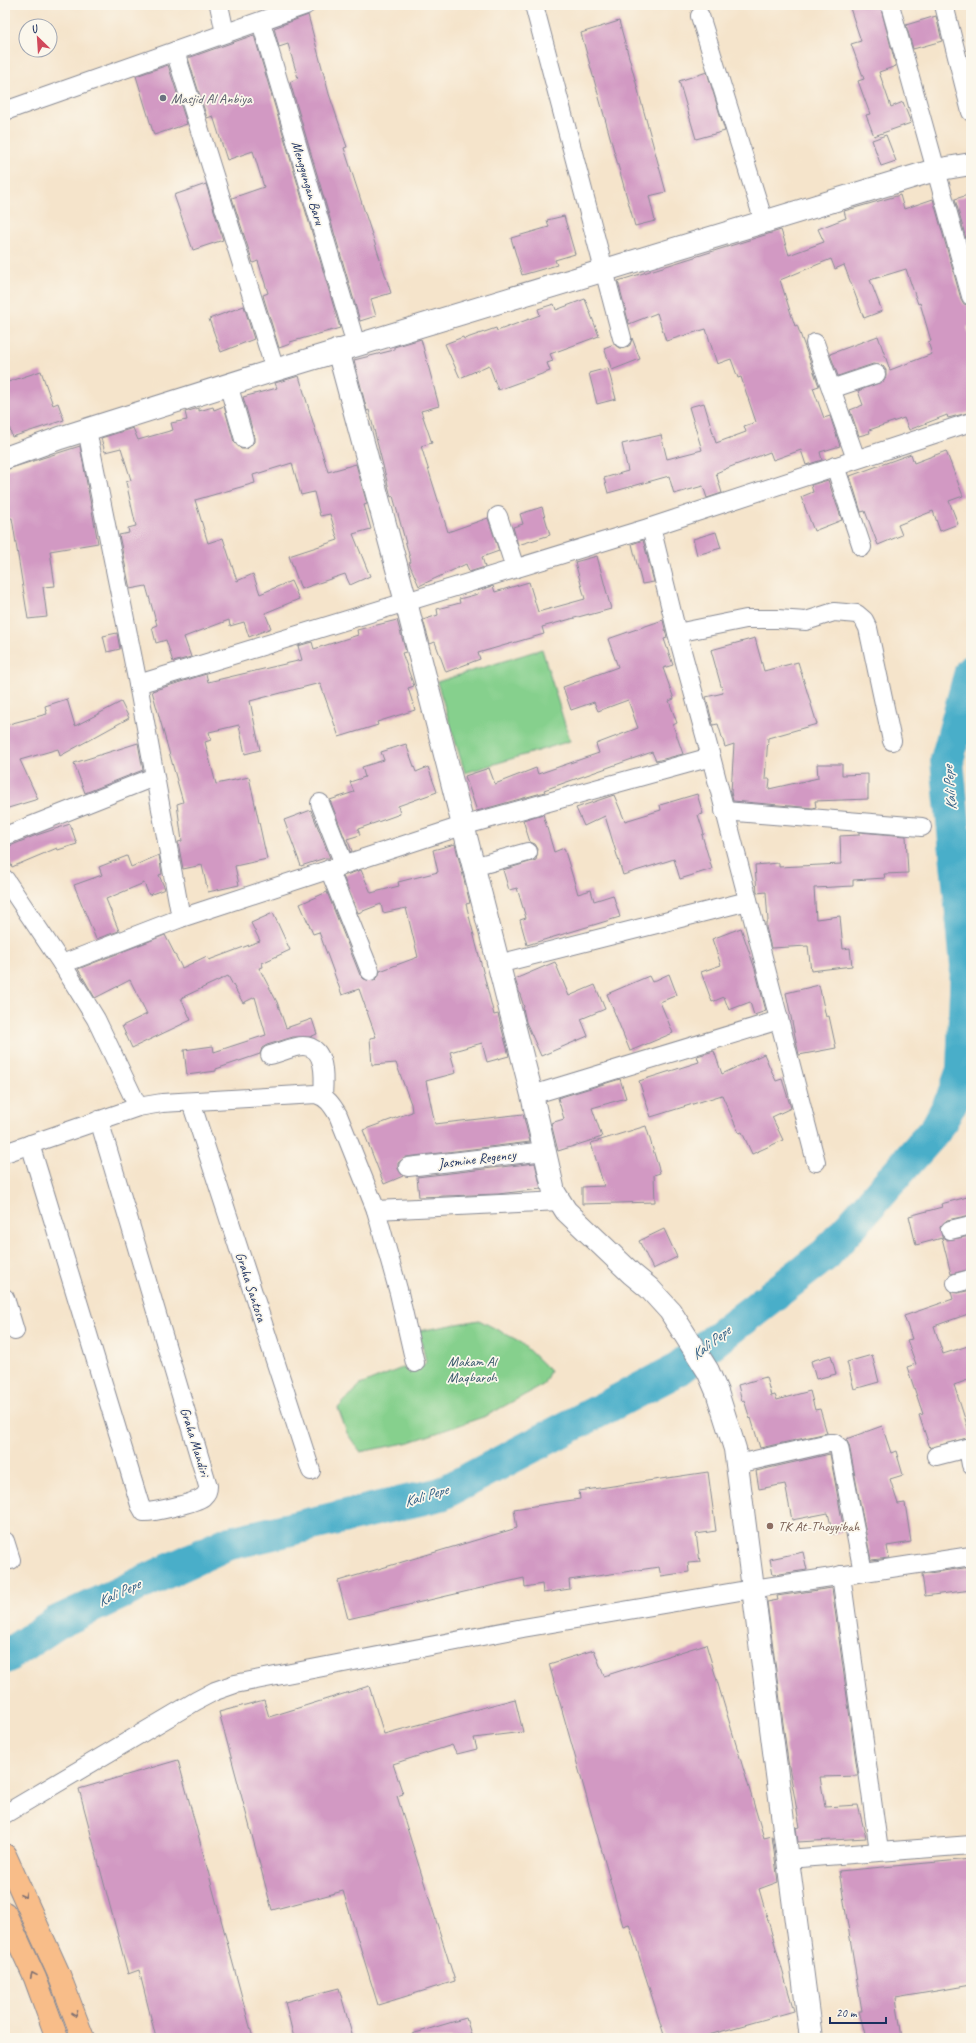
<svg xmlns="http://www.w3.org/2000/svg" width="976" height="2043" font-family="Caveat,sans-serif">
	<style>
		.green { fill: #86d08d; stroke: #508076 }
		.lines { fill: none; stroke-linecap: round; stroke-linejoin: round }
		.river { stroke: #4aaec9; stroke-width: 34 }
		.building { fill: #d299c3 }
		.minor-casing { stroke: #888a94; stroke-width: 20 }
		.tertiary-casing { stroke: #888a94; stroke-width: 24 }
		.motorway-casing { stroke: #888a94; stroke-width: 24 }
		.minor { stroke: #fff; stroke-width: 18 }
		.tertiary { stroke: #fff; stroke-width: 22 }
		.motorway { stroke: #f8bd89; stroke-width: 22 }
		.oneway { stroke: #7e6f71 }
		.worship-dot { fill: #6b7280; stroke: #fbf7ec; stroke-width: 1.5 }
		.education-dot { fill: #8d6e63; stroke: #fbf7ec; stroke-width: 1.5 }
		.labels { text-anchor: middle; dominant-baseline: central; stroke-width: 3.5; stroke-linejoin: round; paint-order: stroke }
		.worship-label { font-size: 14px; fill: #5b616d; stroke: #fbf7ec; text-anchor: start }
		.street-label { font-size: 14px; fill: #1b2f5e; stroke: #fbf7ec }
		.park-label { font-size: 14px; fill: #36576a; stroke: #fbf7ec }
		.education-label { font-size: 14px; fill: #785e54; stroke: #fbf7ec; text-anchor: start }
		.water-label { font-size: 15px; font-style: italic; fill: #2b5b83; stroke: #fbf7ec }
	</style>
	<rect width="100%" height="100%" fill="#fbf7ec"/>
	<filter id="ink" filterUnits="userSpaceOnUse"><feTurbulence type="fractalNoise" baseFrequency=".025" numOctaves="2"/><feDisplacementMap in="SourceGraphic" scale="8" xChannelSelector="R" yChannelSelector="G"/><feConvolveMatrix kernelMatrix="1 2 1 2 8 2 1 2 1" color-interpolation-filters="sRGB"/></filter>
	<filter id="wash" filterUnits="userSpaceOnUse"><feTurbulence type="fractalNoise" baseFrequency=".012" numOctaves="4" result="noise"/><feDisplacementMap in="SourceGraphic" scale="16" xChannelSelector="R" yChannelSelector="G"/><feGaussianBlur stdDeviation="0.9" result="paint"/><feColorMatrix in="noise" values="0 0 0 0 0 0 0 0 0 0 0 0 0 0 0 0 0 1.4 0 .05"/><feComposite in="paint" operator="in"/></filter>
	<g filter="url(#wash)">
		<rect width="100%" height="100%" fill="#f5e4cb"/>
		<g class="green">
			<polygon points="542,649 570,741 465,773 437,682"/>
			<polygon points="479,1320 519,1341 550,1371 543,1385 486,1416 410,1442 360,1452 347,1433 338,1408 360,1385 402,1368 420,1369 426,1362 419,1331"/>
		</g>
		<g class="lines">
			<polyline class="river" points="5,1657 56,1623 226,1544 441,1494 675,1371 826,1254 937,1128 953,1098 963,1070 967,965 947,760 971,672"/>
		</g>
		<g id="blocks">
			<g class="building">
				<polygon points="849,5 880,5 896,66 879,72 891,107 903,102 911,123 874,136 866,115 870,114 858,81 864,79 851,44 861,41"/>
				<polygon points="308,15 329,94 347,147 344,148 391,293 371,299 376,316 360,321 290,82 298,78 288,44 279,47 274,28"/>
				<polygon points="936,16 942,41 913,49 906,25"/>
				<polygon points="619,21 666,192 649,196 655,221 635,226 581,33"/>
				<polygon points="254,35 340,328 290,342 290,344 279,348 264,299 263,295 268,293 258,261 253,263 232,198 264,187 253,151 227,160 213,116 207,118 188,58"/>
				<polygon points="168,65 187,124 154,135 136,76"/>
				<polygon points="707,72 725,131 696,139 679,81"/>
				<polygon points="886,135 896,161 881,166 872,140"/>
				<polygon points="206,184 223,240 193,250 174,195"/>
				<polygon points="971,194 971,257 955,199"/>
				<polygon points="900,195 904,209 933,199 961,299 964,304 971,306 971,326 967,327 971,340 971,412 948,418 947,415 909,430 904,418 869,430 870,433 859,436 850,410 863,405 858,391 884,381 886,376 886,370 883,366 873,364 838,376 830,354 878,336 890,370 932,354 928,342 931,341 920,303 918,304 906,269 870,280 882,311 864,318 844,265 835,269 831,259 780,280 795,326 797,325 819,386 813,388 824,418 830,416 840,446 820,452 822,460 806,465 801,450 773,460 770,452 730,467 716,473 722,493 707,498 703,486 674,494 669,476 608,493 604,478 628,471 622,444 661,435 667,459 702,450 689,407 704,403 716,443 746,432 744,426 756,422 741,377 738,378 731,359 717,364 706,329 666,341 657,313 629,324 618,281 781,230 789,255 824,242 818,229 846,218 844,211"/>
				<polygon points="564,216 575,254 555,260 557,265 522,275 511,238 549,227 547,220"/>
				<polygon points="585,299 599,336 550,354 553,361 547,363 550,371 498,390 489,365 460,378 445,344 463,337 464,339 496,328 497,331 540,315 538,309 554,304 556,310"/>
				<polygon points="244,306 254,339 221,352 209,319"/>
				<polygon points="632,338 640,359 612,370 604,348 614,344 619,348 625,348 630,345"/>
				<polygon points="421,339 439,406 421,411 432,443 421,446 448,532 488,518 499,551 482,557 485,567 469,572 466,564 419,586 409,563 411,562 393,496 391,497 369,410 367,411 354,360 394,350 394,347"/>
				<polygon points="608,368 616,399 597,404 589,373"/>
				<polygon points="41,371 53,405 58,403 64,420 12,437 5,412 5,383"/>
				<polygon points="299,376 328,472 356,464 367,504 364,505 371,529 353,534 370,576 350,585 345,574 301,589 289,556 338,540 330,514 320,516 314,492 301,495 292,463 253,475 255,483 195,500 208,543 223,538 237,581 253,574 260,594 291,581 299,599 265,613 271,628 249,637 244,622 230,626 229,620 184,637 191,657 173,662 166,640 156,643 152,627 157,625 146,586 130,589 119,535 129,533 128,528 136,526 126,482 131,480 121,448 105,452 101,438 133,428 138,440 173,430 171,423 187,420 185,412 199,408 199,411 213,407 214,410 224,406 234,442 241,449 247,449 254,442 254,436 243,397 277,388 275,383"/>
				<polygon points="80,446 98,543 50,551 55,586 43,587 47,617 28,619 12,518 5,519 5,470"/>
				<polygon points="946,451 963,496 949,501 958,524 940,531 933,511 898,525 902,535 878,545 865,511 861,512 850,476 911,454 914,463"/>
				<polygon points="828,480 842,520 814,531 801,497 813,492 811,485"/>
				<polygon points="542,507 550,535 518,545 513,527 523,524 520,514"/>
				<polygon points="716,532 721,548 697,555 693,539"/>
				<polygon points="643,540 654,582 642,584 632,544"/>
				<polygon points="597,556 611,609 589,615 589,614 542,627 544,634 478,653 480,659 446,672 435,642 430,644 423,620 438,615 437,609 460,603 459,599 478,594 477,591 493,586 495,592 529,582 538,612 585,599 575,562"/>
				<polygon points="397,620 406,652 402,653 414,686 408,688 415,710 377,722 378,725 339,737 320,683 250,701 260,750 245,754 239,725 209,732 211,740 205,742 216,784 249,777 267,859 235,866 239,885 208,892 202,865 183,869 178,842 182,841 177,804 183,802 152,691 206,674 208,682 302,660 298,646 312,642 314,649 358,635 357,630"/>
				<polygon points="663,620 667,638 664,639 673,665 663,668 674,699 669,701 677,723 673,725 683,754 656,761 652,752 544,790 545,792 477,811 465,776 489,768 495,784 536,768 538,774 599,753 596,744 638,728 628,700 598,711 594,702 571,710 563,687 618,667 608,639"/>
				<polygon points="117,633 120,649 107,652 103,636"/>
				<polygon points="755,638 764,671 798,662 817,724 768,738 765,779 770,779 769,789 818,778 817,764 842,764 842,775 868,774 868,799 815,801 816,807 813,808 733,801 731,792 734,744 725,747 718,724 713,725 706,697 723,693 711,650"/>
				<polygon points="67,699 75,726 121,702 129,718 60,756 58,749 20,760 38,799 5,809 5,725 47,714 45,706"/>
				<polygon points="138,743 143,770 85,793 74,763"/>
				<polygon points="406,744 416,772 428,767 437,792 398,806 400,814 358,829 360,835 347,839 352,851 350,852 330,800 354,792 350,782 365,777 362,767 384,760 381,752"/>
				<polygon points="697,794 703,814 698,815 704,834 702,835 712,869 680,879 674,859 623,875 605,816 584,826 576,808 614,795 625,821 661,810 660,805"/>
				<polygon points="311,810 330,858 325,858 301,866 284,820"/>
				<polygon points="543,814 554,852 564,848 578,894 591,890 594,901 613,895 620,917 527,945 520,920 526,918 517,888 509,890 503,870 536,860 538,849 535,844 530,842 523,820"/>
				<polygon points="70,824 77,844 58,850 57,848 12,867 5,848 34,836"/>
				<polygon points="859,832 906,836 908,873 884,874 885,878 853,880 853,886 814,888 816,919 840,916 843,949 850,948 852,966 811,971 808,946 771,948 766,927 766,922 768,921 766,892 757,893 755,865 779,863 779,867 841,864 840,836 859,835"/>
				<polygon points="455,844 470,903 466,904 494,1015 498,1014 509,1056 487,1062 482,1043 450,1052 456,1073 426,1081 435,1124 523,1114 530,1142 406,1157 398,1163 398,1169 403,1176 384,1184 363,1130 412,1112 411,1104 396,1063 372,1065 370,1038 376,1037 359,989 342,995 319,932 313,934 300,904 327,892 360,975 364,979 374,981 378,977 380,971 418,957 406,908 383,913 381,904 358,913 343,876 361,870 371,893 399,886 398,882 438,872 433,850"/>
				<polygon points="159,855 162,874 159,875 165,889 149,895 144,883 106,899 119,931 96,939 74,885 102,875 99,867 127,856 131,867"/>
				<polygon points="273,913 290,950 262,963 263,967 259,968 277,1002 286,1028 312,1019 317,1034 310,1037 293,1037 267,1045 262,1048 260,1054 216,1069 216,1071 187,1075 184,1050 213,1046 214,1052 266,1035 255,997 243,1003 228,976 181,998 191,1020 132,1048 122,1026 147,1014 130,980 95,998 78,969 165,935 182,968 207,956 209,960 260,941 251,923"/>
				<polygon points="741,928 755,969 766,1011 754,1015 750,1002 729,1010 724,997 712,1002 701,972 721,965 712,939"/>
				<polygon points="555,962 569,996 595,985 605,1009 581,1019 588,1036 541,1056 526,1022 523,1008 524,1007 515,979"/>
				<polygon points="669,974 677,995 660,1002 673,1033 630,1051 607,994 649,976 652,982"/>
				<polygon points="819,985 826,1017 829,1016 836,1048 799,1055 786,993"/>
				<polygon points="714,1051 722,1074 764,1054 776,1081 782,1079 791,1108 772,1117 783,1140 752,1154 742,1132 739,1133 722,1095 651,1117 639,1081 699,1062 697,1056"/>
				<polygon points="620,1079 626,1098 592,1108 602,1137 558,1151 551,1123 564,1119 558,1098"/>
				<polygon points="646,1126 660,1173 654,1175 655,1202 582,1204 582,1187 604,1186 591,1143"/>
				<polygon points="535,1163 541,1189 498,1194 419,1197 417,1177"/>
				<polygon points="971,1196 971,1215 947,1220 940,1227 942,1237 947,1240 971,1236 971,1269 951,1274 942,1238 916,1245 909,1216 942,1207 941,1204"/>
				<polygon points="664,1229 677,1257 653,1269 639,1241"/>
				<polygon points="971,1290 971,1313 934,1326 943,1354 971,1345 971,1379 954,1385 971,1437 930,1448 919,1415 923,1414 907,1367 916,1364 907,1340 912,1339 904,1316 953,1299 951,1292 958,1293"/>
				<polygon points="831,1355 836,1374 816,1379 811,1361"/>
				<polygon points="872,1355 879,1382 854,1389 847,1362"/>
				<polygon points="766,1377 771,1396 775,1395 777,1400 810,1391 815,1410 820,1409 827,1433 760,1448 751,1418 750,1419 744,1400 742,1401 738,1385"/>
				<polygon points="882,1426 891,1453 896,1451 903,1475 890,1479 898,1504 905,1503 911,1542 887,1546 889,1558 871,1560 849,1445 846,1439"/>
				<polygon points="830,1454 844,1531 833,1534 828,1513 792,1520 785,1484 759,1489 756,1471"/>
				<polygon points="708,1472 716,1531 696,1534 700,1562 688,1563 689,1572 661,1576 659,1567 569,1580 570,1589 543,1593 542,1584 525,1587 524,1578 348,1619 338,1581 517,1528 514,1509 580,1499 579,1491"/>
				<polygon points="803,1552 807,1570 773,1575 770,1559"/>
				<polygon points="971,1567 971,1590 925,1596 922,1574"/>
				<polygon points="832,1588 858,1776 820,1777 825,1807 858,1805 866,1838 798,1842 796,1828 800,1827 788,1761 767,1602 778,1600 777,1596"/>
				<polygon points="706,1644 764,1838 772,1836 778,1882 759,1889 794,2011 698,2038 665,2038 629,1924 623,1926 549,1664 594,1650 604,1676"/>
				<polygon points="369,1686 384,1734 515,1699 523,1732 474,1738 477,1749 457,1754 452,1745 393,1764 403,1794 397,1796 455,1981 378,2005 343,1891 272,1910 219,1712 264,1700 269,1717"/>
				<polygon points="178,1760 253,2038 156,2038 139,1970 128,1974 79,1789"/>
				<polygon points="971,1859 971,1985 896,1998 902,2038 866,2038 859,2011 862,2011 839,1871"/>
				<polygon points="339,1988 353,2038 294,2038 285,2002"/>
				<polygon points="466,2018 472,2038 413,2038 412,2034"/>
			</g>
		</g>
	</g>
	<g filter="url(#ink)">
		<use href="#blocks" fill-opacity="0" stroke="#888a94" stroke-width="1"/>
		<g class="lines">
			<defs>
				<g id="minor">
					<polyline points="219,5 225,33"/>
					<polyline points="534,5 622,338"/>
					<polyline points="890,5 971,296"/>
					<polyline points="944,5 971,112"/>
					<polyline points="700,16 764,222"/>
					<polyline points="261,22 356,345"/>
					<polyline points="175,51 275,370"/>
					<polyline points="5,111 306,5"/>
					<polyline points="815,343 856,459"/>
					<polyline points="228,384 244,439"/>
					<polyline points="831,389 876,374"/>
					<polyline points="87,430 138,684 181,918"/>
					<polyline points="835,466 862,547"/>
					<polyline points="498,516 515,568"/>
					<polyline points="651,527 677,633 711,757 816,1162"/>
					<polyline points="677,633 746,619 777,619 806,621 834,612 857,614 864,620 868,628 892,741"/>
					<polyline points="138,684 651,527 971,422"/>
					<polyline points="320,803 344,864"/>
					<polyline points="724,811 922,827"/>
					<polyline points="5,836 154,777"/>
					<polyline points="473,867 528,852"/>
					<polyline points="329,869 370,971"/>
					<polyline points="5,879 62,964 96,1019 138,1107"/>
					<polyline points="62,964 181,918 462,826 711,757"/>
					<polyline points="498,964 748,901"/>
					<path d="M270 1055C280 1053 293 1046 303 1046 327 1046 324 1080 323 1096"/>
					<polyline points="532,1095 779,1020"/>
					<polyline points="191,1102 311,1471"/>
					<path d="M30 1144 140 1505 144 1512C155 1512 195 1503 203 1497 207 1493 208 1491 208 1486L99 1120"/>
					<path d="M5 1153 138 1107 162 1103 316 1094C327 1097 332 1105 338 1115L376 1210 560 1201"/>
					<polyline points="408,1167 545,1151"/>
					<polyline points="376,1210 399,1293 415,1363"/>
					<polyline points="950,1230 971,1225"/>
					<polyline points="956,1283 971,1279"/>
					<polyline points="5,1298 15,1331"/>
					<polyline points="968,1448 971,1465"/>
					<polyline points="936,1456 971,1447"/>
					<polyline points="738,1464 829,1443 834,1443 839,1447 863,1572"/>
					<polyline points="5,1541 11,1560"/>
					<polyline points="841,1575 879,1851"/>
					<polyline points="5,1814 196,1701 215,1691 235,1684 523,1628 752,1589 971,1556"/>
					<polyline points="787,1859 971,1845"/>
				</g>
				<g id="tertiary">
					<polyline points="338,350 406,602 532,1095 554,1192 566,1211 632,1274 649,1288 670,1311 708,1371 717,1392 735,1449 811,2038"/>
					<polyline points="5,458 60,438 275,370 935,170 971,164"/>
				</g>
				<g id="motorway">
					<polyline points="5,1855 58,1972 83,2038"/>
					<polyline points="5,1913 35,1978 57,2038"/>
				</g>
			</defs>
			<use href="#minor" class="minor-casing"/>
			<use href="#tertiary" class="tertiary-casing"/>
			<use href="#motorway" class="motorway-casing"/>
			<use href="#minor" class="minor"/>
			<use href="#tertiary" class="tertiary"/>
			<use href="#motorway" class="motorway"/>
		</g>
		<defs><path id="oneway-chevron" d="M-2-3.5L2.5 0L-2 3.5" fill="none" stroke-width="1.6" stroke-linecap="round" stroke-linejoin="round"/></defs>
		<g class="oneway">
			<use href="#oneway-chevron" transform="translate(24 1895) rotate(65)"/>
			<use href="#oneway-chevron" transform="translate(33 1975) rotate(-114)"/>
			<use href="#oneway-chevron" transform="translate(75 2014) rotate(69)"/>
		</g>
	</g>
	<circle class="worship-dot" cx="163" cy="98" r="4"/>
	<circle class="education-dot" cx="770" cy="1526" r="4"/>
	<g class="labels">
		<g class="worship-label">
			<text x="171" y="98">Masjid Al Anbiya</text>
		</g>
		<g class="street-label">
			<text transform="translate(308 183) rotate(74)">Menggungan Baru</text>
			<text transform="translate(477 1159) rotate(-7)">Jasmine Regency</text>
			<text transform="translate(251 1287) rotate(72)">Graha Santosa</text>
			<text transform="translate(195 1442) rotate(73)">Graha Mandiri</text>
		</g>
		<g class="park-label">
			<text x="472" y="1361">Makam Al<tspan x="472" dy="16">Maqbaroh</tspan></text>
		</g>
		<g class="education-label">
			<text x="778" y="1526">TK At-Thoyyibah</text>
		</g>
		<g class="water-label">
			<text transform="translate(950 788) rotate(-95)">Kali Pepe</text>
			<text transform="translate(711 1343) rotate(-38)">Kali Pepe</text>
			<text transform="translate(426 1496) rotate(-17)">Kali Pepe</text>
			<text transform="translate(119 1593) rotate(-25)">Kali Pepe</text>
		</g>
	</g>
	<rect width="976" height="2043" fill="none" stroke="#fbf7ec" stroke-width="20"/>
	<g transform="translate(38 38) rotate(335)"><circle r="19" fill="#fbf7ec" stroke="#a1a7b3"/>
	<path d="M0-3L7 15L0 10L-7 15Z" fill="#d1495b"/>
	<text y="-6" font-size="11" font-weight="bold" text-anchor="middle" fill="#1b2f5e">U</text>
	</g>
	<path d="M830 2017v6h56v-6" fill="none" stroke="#1b2f5e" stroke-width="2"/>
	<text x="836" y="2017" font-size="12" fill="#1b2f5e" stroke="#fbf7ec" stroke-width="3" paint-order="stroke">20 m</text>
</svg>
